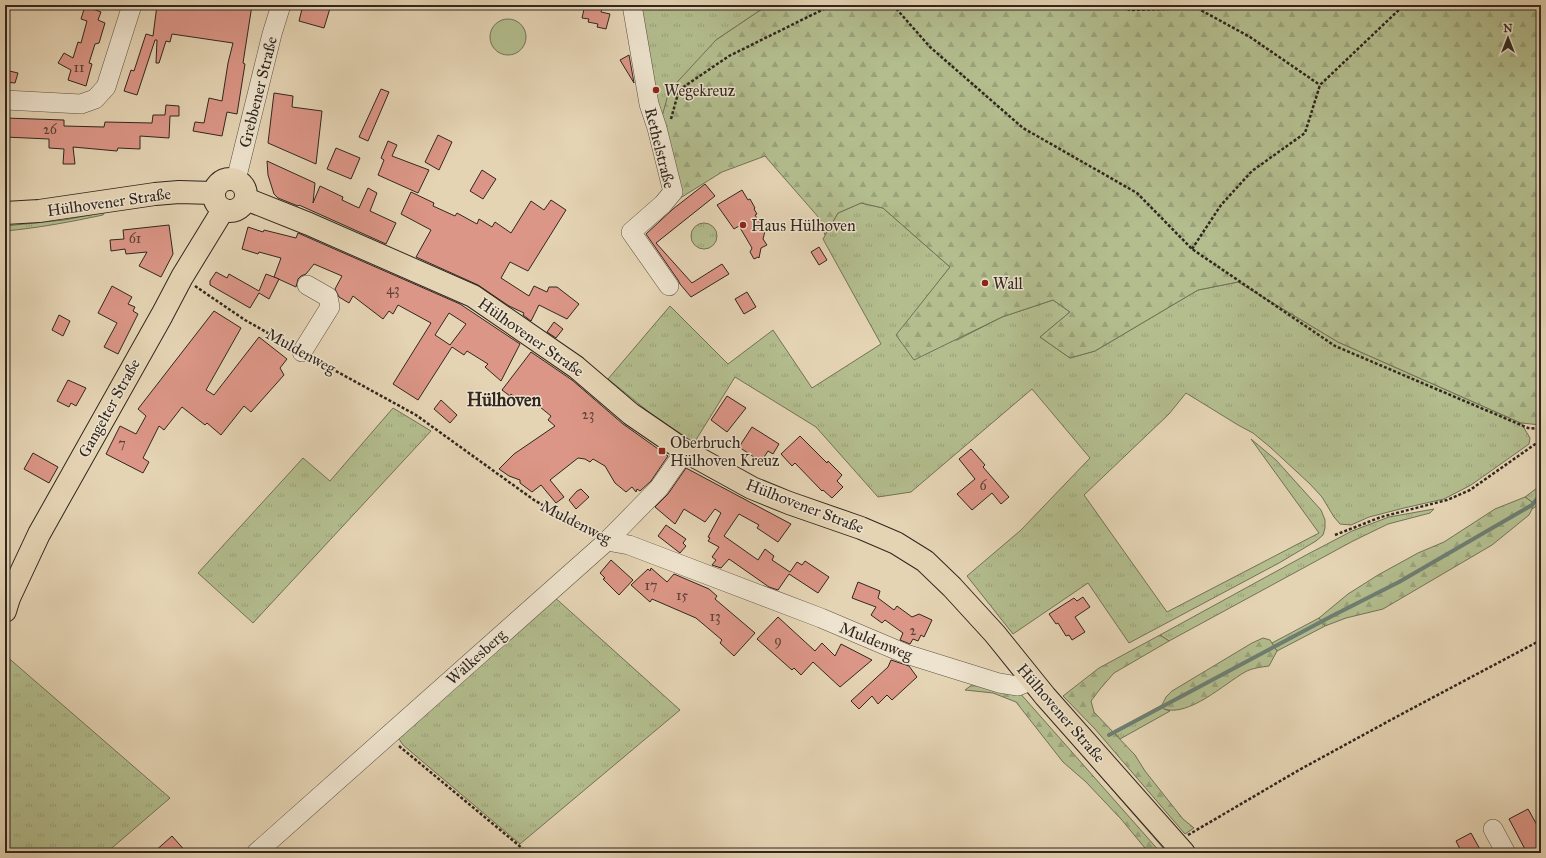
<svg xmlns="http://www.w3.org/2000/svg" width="1546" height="858" font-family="'IM FELL Great Primer',serif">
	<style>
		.grass { fill: url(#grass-tufts); stroke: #727256 }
		.forest { fill: url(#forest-firs); stroke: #727256 }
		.garden { fill: #b3bd8e; stroke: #727256 }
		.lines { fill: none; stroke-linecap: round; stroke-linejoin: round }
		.stream { stroke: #6e7e72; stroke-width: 4 }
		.building { fill: #dc9687; stroke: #31271f; fill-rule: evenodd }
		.minor-casing { stroke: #5e5244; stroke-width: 20 }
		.major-casing { stroke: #31271f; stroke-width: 24 }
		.path { stroke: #31271f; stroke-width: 2.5; stroke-dasharray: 3 2; stroke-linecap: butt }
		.minor { stroke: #eee3ce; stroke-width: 19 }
		.major { stroke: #e5d4b4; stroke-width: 22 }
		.poi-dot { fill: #8f2418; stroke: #eee3ce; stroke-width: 1.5 }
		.labels { text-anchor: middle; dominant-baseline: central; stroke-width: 3; stroke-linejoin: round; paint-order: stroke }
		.number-label { font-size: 14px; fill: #5c4339 }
		.poi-label { font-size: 16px; fill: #31271f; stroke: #eee3ce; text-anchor: start }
		.street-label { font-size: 16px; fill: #31271f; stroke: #eee3ce }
		.quarter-label { font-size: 18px; font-weight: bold; fill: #31271f; stroke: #eee3ce }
	</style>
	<defs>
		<pattern id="grass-tufts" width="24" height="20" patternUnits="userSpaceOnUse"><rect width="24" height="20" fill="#b3bd8e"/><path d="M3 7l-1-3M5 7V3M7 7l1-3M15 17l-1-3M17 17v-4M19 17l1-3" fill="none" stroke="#9aa27a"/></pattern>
		<pattern id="forest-firs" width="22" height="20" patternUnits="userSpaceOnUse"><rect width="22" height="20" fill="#b3bd8e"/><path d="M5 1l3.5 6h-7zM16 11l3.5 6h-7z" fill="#9aa27a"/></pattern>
	</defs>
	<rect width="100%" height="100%" fill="#e5d4b4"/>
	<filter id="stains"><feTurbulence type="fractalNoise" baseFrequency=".005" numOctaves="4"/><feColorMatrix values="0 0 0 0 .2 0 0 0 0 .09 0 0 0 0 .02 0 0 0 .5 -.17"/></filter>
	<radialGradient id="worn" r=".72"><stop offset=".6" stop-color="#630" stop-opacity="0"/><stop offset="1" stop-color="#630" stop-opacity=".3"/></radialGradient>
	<g class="grass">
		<polygon points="635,5 768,5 716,40 660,124"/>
		<polygon points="861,203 883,208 950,267 897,335 957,340 1002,317 1053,300 1070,312 1040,337 1070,358 1095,351 1198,290 1238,282 1338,342 1521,423 1530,438 1529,444 1471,485 1444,499 1404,508 1369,517 1351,525 1340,524 1334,517 1322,497 1310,484 1270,447 1253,433 1238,425 1186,393 1169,414 1084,495 1167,612 1319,533 1251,439 1276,460 1321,510 1325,520 1325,528 1323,535 1316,541 1279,563 1129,643 1088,583 1013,634 967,576 1021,530 1090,458 1032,389 911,492 878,497 816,427 735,377 694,443 649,412 608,379 670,306 728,364 773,330 812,388 881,344 823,239 838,213"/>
		<path d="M105 212 103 215C70 222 38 228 5 231V226L64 220Z"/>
		<circle cx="704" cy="236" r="13"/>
		<polygon points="393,408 431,431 253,623 198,573 303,458 330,481"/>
		<polygon points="1541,485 1541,503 1532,509 1532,502 1525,497"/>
		<polygon points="1434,509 1430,513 1388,524 1353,541 1169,641 1160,635 1308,554 1352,531 1389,517"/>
		<polygon points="552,595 680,710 520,844 403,745 399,739 399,731"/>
		<polygon points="1319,618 1325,626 1277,651 1272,643"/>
		<polygon points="5,655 170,798 106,853 5,853"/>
		<polygon points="1026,691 1032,692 1165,845 1164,849"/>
		<polygon points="1162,705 1164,709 1170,711 1120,739 1114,732"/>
	</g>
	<g class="forest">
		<polygon points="768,5 1541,5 1541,425 1521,423 1338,342 1238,282 1198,290 1095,351 1070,358 1040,337 1070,312 1053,300 1002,317 914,360 896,335 950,267 883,208 861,203 838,213 825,235 820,219 765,156 722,172 677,200 660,124 669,91 716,40"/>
		<polygon points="1525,497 1532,502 1532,509 1529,515 1492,545 1383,609 1346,618 1325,626 1319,618 1348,594 1378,575 1418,553 1444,542 1495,509"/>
		<polygon points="1160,635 1169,641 1114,673 1100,689 1091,701 1094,712 1135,755 1145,771 1183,819 1194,828 1185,834 1095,729 1063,696 1099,668"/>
		<path d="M1263 638 1270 640 1277 651 1269 666C1262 667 1252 668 1245 672 1224 684 1189 717 1164 709L1162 705 1166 697 1172 691 1252 643Z"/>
		<polygon points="976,682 1019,692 1161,853 1149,853 1121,819 1086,782 1063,762 1016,702 993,693 965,690"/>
	</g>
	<circle class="garden" cx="508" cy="37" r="18"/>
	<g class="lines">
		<polyline class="stream" points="1109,735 1332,616 1399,582 1532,505 1541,494"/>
	</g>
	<g class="building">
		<polygon points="157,5 252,5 243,63 245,64 237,114 227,112 222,136 193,131 195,122 204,123 209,98 222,101 228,63 233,43 172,34 170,42 166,41 159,63 156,63 157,40 155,40 137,95 124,91 131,70 134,71 146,34 153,36"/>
		<polygon points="303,5 331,5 324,28 299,21"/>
		<polygon points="585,5 603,5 601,12 610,14 606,29 597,27 598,24 588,22 589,19 582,18"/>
		<polygon points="85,6 101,12 98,20 105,23 99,43 95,44 89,63 92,64 86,86 68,80 71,70 58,63 64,53 73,58 78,42 81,43 87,21 81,19"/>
		<polygon points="629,55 634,83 620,60"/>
		<polygon points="5,70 18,73 15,83 5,82"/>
		<polygon points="381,89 389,92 368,141 359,137"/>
		<polygon points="274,93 293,96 292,107 322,111 316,164 268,143"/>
		<polygon points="166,105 179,106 179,116 170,116 169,138 140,136 140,149 118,148 117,151 73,147 75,164 63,164 64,149 49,148 49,139 5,137 5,118 64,120 64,126 104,127 105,122 152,123 153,115 165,115"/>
		<polygon points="438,135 452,142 439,170 425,162"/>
		<polygon points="388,141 397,145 392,156 429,170 418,193 378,175 384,160 381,158"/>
		<polygon points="336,148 360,158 351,179 327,169"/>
		<polygon points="267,161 315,183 313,203 320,186 343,197 342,200 359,208 368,188 377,193 370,211 396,223 386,244 299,205 298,206 278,198 274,194 268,175"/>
		<polygon points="482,170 496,179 483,199 470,191"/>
		<polygon points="705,184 715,196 656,243 692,283 722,264 729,274 691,297 680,284 678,280 646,234 673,209"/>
		<polygon points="742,190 748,200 750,199 755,208 754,209 757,214 755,215 765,231 763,239 767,245 761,248 759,258 758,257 754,259 750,252 752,248 739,226 734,229 717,205"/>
		<polygon points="411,192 434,203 433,206 455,216 457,213 477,224 479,219 492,227 495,222 511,233 531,201 544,210 551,200 566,210 528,271 510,262 501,278 529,296 534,286 547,292 549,287 557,287 579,304 567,319 539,305 531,321 523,315 524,313 509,306 478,285 416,257 431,230 401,214"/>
		<polygon points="169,225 173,254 161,277 139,266 147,252 126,254 125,249 111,251 110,240 124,239 123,230"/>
		<path d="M248 227 263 232 264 230 296 238 298 233 460 304 520 344 501 381 485 367 488 364 467 351 464 355 452 347 418 400 393 384 431 323 398 305 393 314 389 311 383 319 353 296 349 303 339 297 335 289 342 276 314 264 306 274 301 276 298 279 296 287 274 277 281 258 259 252 258 254 242 249ZM449 313 466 324 450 345 435 335Z"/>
		<polygon points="819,247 827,260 819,265 811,252"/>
		<polygon points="216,272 227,278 229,274 259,291 266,274 279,279 269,299 259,293 250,308 210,285 210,281"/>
		<polygon points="112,286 132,297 128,304 135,307 133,311 138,314 118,354 104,347 117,323 98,313"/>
		<polygon points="747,292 756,307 744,314 735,299"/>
		<polygon points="214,311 241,328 206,390 214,395 259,337 287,359 280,368 284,375 251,412 244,406 221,435 207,423 205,425 182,407 164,430 159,426 143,458 149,462 143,473 106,454 120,426 136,434 146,416 138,409"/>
		<polygon points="59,315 70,321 63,336 52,330"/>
		<polygon points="554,322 563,329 556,338 547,332"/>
		<polygon points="531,352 572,380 623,424 668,456 651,481 640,491 637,489 636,492 632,487 626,492 615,483 605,466 593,459 590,462 585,459 578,458 550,480 564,497 556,503 541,485 532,492 520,483 520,480 509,476 499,469 514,454 555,426 548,420 551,416 529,398 527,399 524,397 520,402 511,394 510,396 502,390"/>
		<polygon points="68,380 86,388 76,406 71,403 69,407 57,401"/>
		<polygon points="727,396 746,408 727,432 711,420"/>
		<polygon points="441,400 457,415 450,423 434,409"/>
		<polygon points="752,427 779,444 773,454 768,451 761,462 739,447"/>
		<polygon points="800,436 827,463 828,461 842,475 837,481 843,487 832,498 823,490 822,491 795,463 792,466 781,454"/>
		<polygon points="971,449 985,465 983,467 1009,497 1001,504 992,493 972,510 957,494 975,479 959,459"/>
		<polygon points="33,453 58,467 49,483 24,469"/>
		<polygon points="686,468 791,524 778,542 757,528 759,525 739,514 724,536 758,560 765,549 774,556 772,560 790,572 797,562 802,565 805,561 829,577 818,593 789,574 778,590 769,587 729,559 721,568 712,565 716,560 712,557 719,547 708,541 710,538 708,537 721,513 715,509 705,522 684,509 675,524 655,507 668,494"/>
		<polygon points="581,489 589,497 576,509 569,500 577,491"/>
		<polygon points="666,525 686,539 683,543 686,546 680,553 658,536"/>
		<polygon points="611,560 633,580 619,595 603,579 605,578 600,573"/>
		<polygon points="651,568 667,582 674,574 709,589 717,596 715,599 755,633 734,656 720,643 722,640 696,618 652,599 650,602 631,585 648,569 650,571"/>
		<polygon points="858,582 880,591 878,598 894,610 897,606 912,617 919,614 932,620 924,637 921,635 918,641 913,639 910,644 900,640 903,633 885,620 882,623 871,615 876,607 852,598"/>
		<polygon points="1083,597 1090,607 1075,617 1085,632 1072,640 1069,635 1066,636 1058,623 1056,624 1049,614 1074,598 1077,601"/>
		<polygon points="778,617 815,651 822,643 835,656 841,644 872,660 840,687 813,662 801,675 794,668 792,670 757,639"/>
		<polygon points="891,660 909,666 917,677 892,700 887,695 878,704 872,696 859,709 851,701 888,667"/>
		<polygon points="1528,809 1537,825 1541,823 1541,853 1527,853 1509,819"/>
		<polygon points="1471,833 1482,853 1462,853 1456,841"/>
		<polygon points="172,836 187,853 153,853"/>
	</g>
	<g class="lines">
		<defs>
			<g id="minor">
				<polyline points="632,5 649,104 657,128 673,192 663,204 631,232 669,286"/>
				<polyline points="5,100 81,104 95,99 106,87 132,5"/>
				<polyline points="236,180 272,34 281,5"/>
				<polyline points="302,352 330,307 328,297 307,285"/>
				<polyline points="607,541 629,545 821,618 906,654 999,683 1018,686 1032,680"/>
				<polyline points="1493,829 1506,853"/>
				<polyline points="256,853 607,541 659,488 685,451"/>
			</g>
			<g id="major">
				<circle cx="230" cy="195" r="16"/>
				<polyline points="246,199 309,224 473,296 576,367 631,414 685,451 752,488 789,503 861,528 896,543 925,561 952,587 995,634 1045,696 1184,853"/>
				<polyline points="5,213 39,211 155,194 179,192 213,193"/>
				<polyline points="5,611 9,598 39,534 162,315 182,277 223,210"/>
			</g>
		</defs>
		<use href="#minor" class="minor-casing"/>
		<use href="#major" class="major-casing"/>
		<g class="path">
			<polyline points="893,5 930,47 1023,128 1137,193 1192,249 1335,346 1528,428 1541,429"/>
			<polyline points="1118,5 1130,10 1197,8 1250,37 1320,85"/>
			<polyline points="671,119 679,90 729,56 832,5"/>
			<polyline points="1192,249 1221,205 1252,171 1305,133 1320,85 1404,5"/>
			<polyline points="195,286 245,320 289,345"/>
			<polyline points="314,359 416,415 534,500 592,533"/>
			<polyline points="5,414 8,415"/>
			<polyline points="1538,428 1541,418"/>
			<polyline points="1335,535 1381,517 1447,500 1470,490 1541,440"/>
			<polyline points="399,746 528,853"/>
			<polyline points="1188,835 1299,770 1398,716 1541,640"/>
		</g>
		<use href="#minor" class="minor"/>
		<use href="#major" class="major"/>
	</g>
	<g class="poi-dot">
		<circle cx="656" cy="90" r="4"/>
		<circle cx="743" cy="225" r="4"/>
		<circle cx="985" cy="283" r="4"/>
		<rect x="658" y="447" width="8" height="8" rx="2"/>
	</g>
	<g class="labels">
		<g class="number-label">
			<text x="79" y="67">11</text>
			<text x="50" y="129">26</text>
			<text x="135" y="238">61</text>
			<text x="393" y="289">43</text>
			<text x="588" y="414">23</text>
			<text x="122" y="443">7</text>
			<text x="983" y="485">6</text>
			<text x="651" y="585">17</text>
			<text x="682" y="595">15</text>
			<text x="715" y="616">13</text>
			<text x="913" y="630">2</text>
			<text x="778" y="640">9</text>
		</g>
		<g class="poi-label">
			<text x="664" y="90">Wegekreuz</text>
			<text x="751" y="225">Haus Hülhoven</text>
			<text x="993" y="283">Wall</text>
			<text x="670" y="442">Oberbruch<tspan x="670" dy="18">Hülhoven Kreuz</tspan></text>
		</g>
		<g class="street-label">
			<text transform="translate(258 92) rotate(-76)">Grebbener Straße</text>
			<text transform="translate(660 148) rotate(76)">Rethelstraße</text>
			<text transform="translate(109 202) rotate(-8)">Hülhovener Straße</text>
			<text transform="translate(531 337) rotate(35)">Hülhovener Straße</text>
			<text transform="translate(301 351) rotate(29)">Muldenweg</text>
			<text transform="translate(109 408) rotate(-61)">Gangelter Straße</text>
			<text transform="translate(805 506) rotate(21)">Hülhovener Straße</text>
			<text transform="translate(576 522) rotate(27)">Muldenweg</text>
			<text transform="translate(876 641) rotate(22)">Muldenweg</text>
			<text transform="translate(476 657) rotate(-42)">Wälkesberg</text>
			<text transform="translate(1061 713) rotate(49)">Hülhovener Straße</text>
		</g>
		<g class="quarter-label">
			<text x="504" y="400">Hülhoven</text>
		</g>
	</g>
	<rect width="1546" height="858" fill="none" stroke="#e5d4b4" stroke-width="20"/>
	<rect x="6" y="6" width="1534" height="846" fill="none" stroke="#31271f" stroke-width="2"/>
	<rect x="10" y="10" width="1526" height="838" fill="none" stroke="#31271f"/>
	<g transform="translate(1508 38)" stroke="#eee3ce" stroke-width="3" paint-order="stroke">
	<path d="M0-3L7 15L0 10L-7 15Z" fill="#31271f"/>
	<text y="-6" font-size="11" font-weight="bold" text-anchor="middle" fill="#31271f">N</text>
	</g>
	<rect width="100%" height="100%" filter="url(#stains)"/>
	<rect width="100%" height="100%" fill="url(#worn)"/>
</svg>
